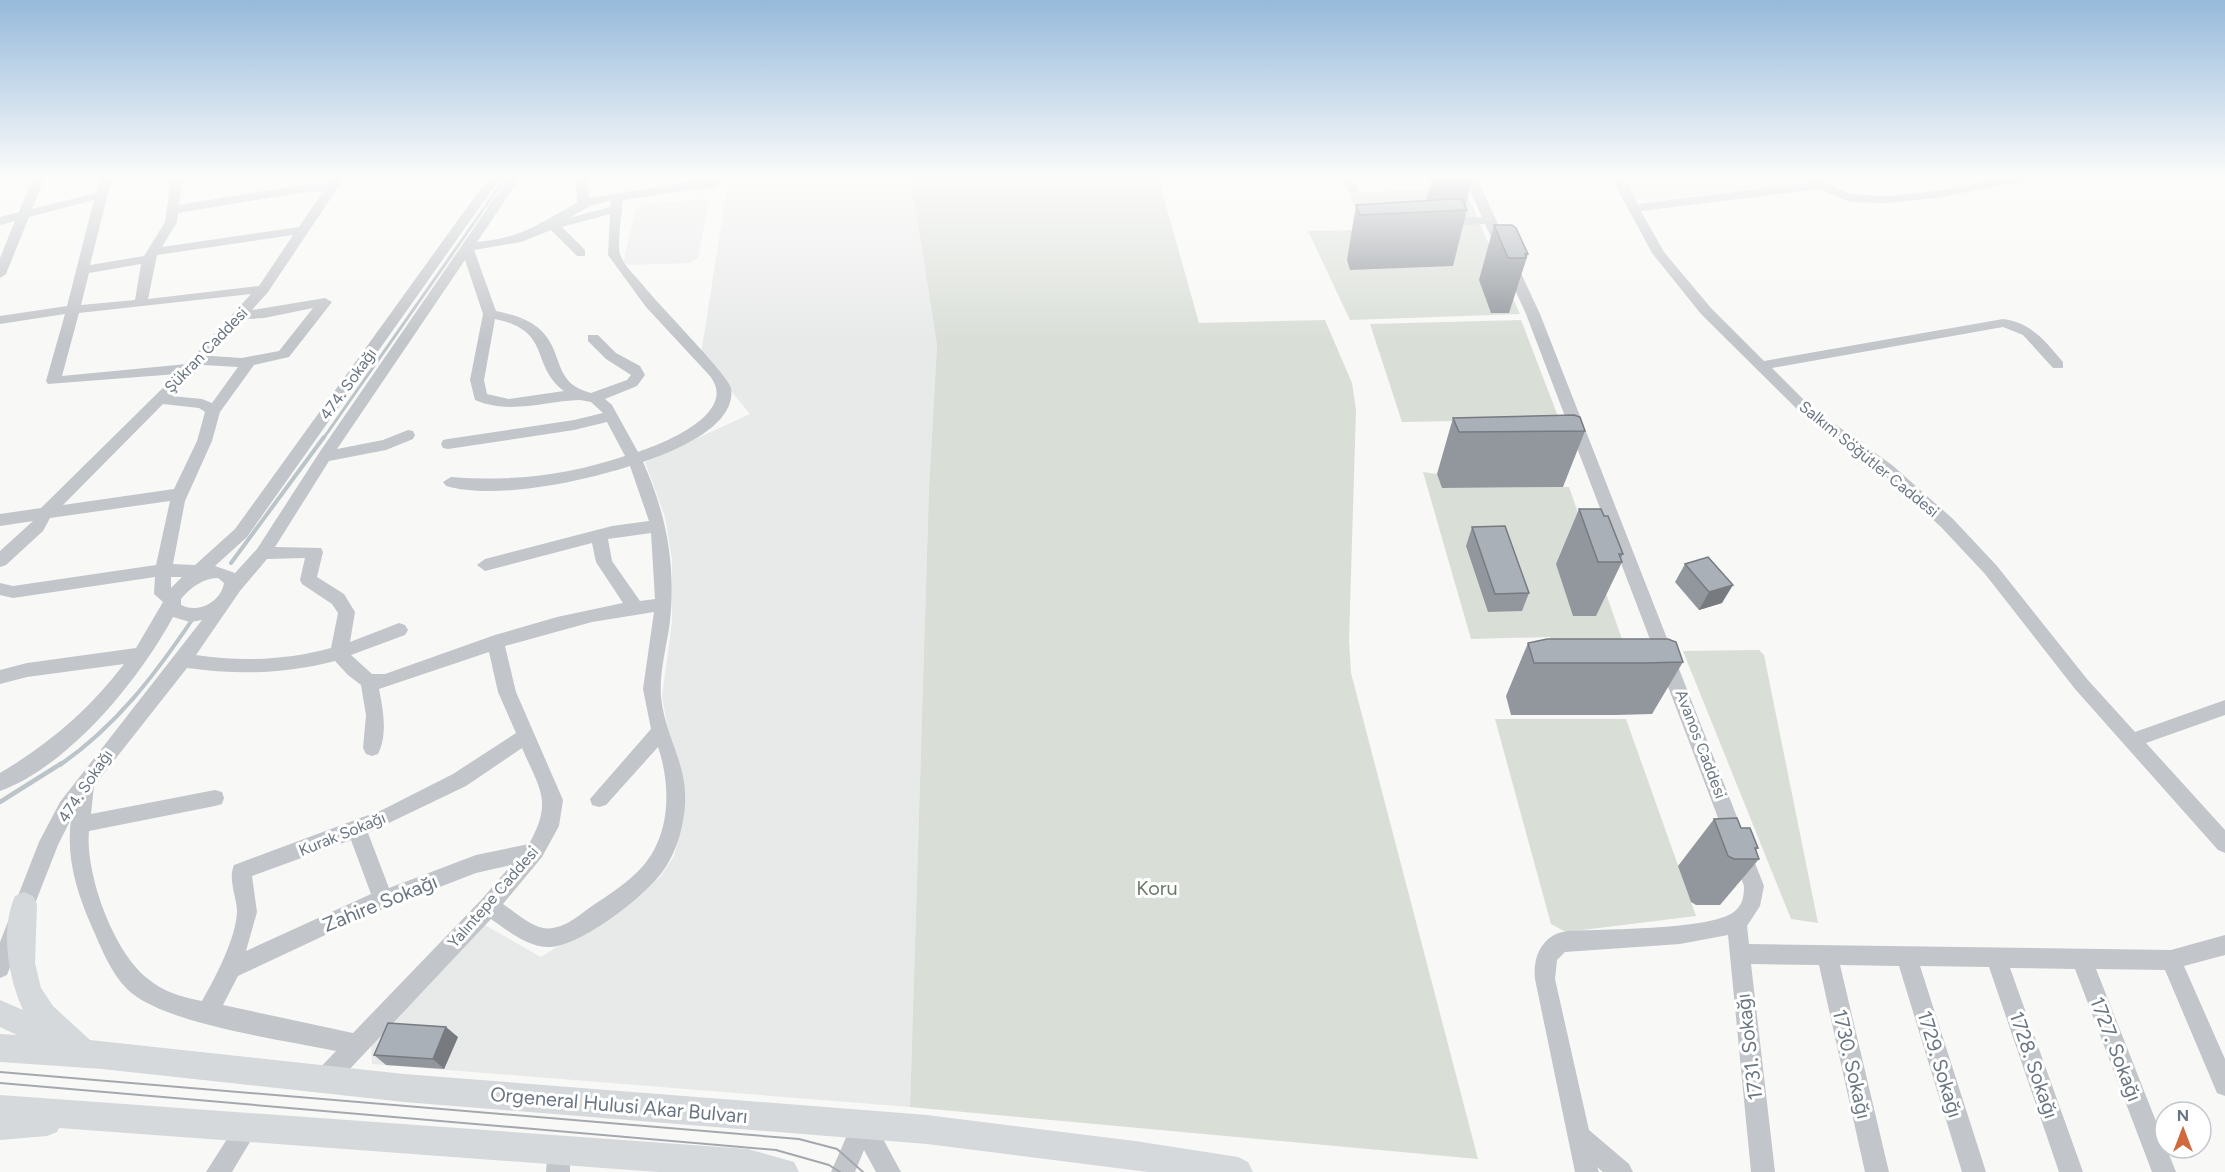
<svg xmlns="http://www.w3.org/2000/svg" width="2225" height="1172" font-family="Figtree,sans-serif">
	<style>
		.built { fill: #e8eae9 }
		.green { fill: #d9ded7 }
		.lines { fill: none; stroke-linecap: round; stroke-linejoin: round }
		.stream-far2 { stroke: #bbc4c8; stroke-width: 3 }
		.stream-far1 { stroke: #bbc4c8; stroke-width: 4 }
		.stream { stroke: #bbc4c8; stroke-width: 4.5 }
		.minor { fill: #c2c5c9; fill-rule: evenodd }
		.major { fill: #d5d9dc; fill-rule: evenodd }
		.tram { stroke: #a4a8ae; stroke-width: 2 }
		.wall { fill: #92979d }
		.shaded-wall { fill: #777b80 }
		.building { fill: #aab0b7; stroke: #777b80; stroke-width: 1.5 }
		.labels { text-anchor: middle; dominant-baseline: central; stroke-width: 6; stroke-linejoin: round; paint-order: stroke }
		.street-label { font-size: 16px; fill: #6a7683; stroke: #fff }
		.near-park-label { font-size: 20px; fill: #6b7b69; stroke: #fff }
		.near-street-label { font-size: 20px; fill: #6a7683; stroke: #fff }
	</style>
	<rect width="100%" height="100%" fill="#f8f8f6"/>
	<g class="built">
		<polygon points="735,177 907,177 916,211 937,345 929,487 910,1107 372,1064 371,1046 483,924 541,957 641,894 661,876 674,856 683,821 685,796 671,748 662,696 672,622 672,559 665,517 645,462 750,414 701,354 726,195"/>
		<polygon points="1622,177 1815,177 1814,181 1649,201 1636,198"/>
		<polygon points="702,199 709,202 698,258 690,263 630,265 623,262 636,209 643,205"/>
	</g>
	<g class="green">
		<polygon points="907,177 1158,177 1199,323 1325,320 1352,383 1356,410 1349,640 1351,673 1478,1159 910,1107 929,487 937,345 916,211"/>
		<polygon points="1464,188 1520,314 1350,320 1308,231 1365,230 1349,193"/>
		<polygon points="1521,320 1559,419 1402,422 1370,324"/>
		<polygon points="1423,472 1437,474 1443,488 1569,487 1631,665 1560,666 1550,637 1471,639"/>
		<polygon points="1759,650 1764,655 1818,923 1791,919 1683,651"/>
		<polygon points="1495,719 1626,719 1696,916 1566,932 1551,924"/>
	</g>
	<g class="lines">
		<polyline class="stream-far2" points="323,439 506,177"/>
		<g class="stream-far1">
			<polyline points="231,563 324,437"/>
			<path d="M60 765C116 726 154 676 192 620"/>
		</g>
		<polyline class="stream" points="0,802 62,763"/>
		<g class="minor">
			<path d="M33 177H45L32 209 96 193 100 177H112L90 265 144 256 165 222 171 177H183L179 205 299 185 329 184 333 177H345L268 292 252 310 325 298 332 302 289 357 254 365 220 412 212 441 185 501 173 564 195 565 235 529 489 177H501L247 537 215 566 235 573 257 549 319 453 509 177H521L477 242C525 237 537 224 577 203L576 184 580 177H592L588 184 589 198 717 177H733L712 187 623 200C622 213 617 242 620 254 623 264 635 276 642 284 655 301 729 376 731 388 737 427 672 452 643 462 666 513 676 564 670 621 667 646 659 672 661 697 666 744 693 768 683 821 680 838 674 854 665 868 649 894 578 949 547 947 526 946 507 930 491 919L331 1089 323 1092 315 1089 312 1081 315 1073 336 1051C285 1040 162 1024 127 989 110 972 101 947 91 925 76 890 66 857 71 819L58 845 7 975 0 978V942L39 842 60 802 202 620 190 622 173 617C139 680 69 766 0 791V773C49 744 90 709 124 664L27 677 0 684V670L27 663 136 648 163 602 154 594 155 577 13 598 0 595V583L13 586 156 565 170 501 50 518 43 531 6 565 0 567V551L33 521 0 526V514L41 508 177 374 48 384 46 381 65 314 0 324V316L67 306 94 200 29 217 6 274 0 278V258L15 221 0 225V217L19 212ZM323 191 299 227 162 247 177 222 178 213 299 193ZM611 201 610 207 569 218 592 205ZM610 214 608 255 646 307 710 376C739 413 665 443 638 452L612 405 605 399 637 386 645 375 640 366 616 353 598 335H588V341L606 359 631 375 627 380 591 393C555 384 563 358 546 336 534 320 514 315 496 311L474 250 521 242 551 230 577 256H585V250L562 227ZM293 235 259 286 148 299 157 255ZM465 260 483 314 470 380 475 400C510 415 544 401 580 400L591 402 603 413 574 420 448 439 443 440 441 444 443 448 448 449 574 430 607 422 625 456C569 475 510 482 451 477L443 482 446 486C495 500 581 482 630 466L649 521 612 526 485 559 477 565 485 571 592 543 596 562 623 603 557 617 495 635 385 674H372L351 655 405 635 408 630 405 625 399 623 350 642 355 612 344 594 317 577 323 552 321 548 275 547 329 461 386 450 413 439 415 435 413 431 408 430 383 440 337 449ZM141 264 135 300 81 305 89 273ZM251 294 187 364 62 376 79 313ZM313 308 279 351 242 358 211 356 244 319 264 318ZM495 319C553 331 529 364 564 391L509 399 487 394 484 380ZM203 365 238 367 212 403 202 399 172 396ZM163 404 199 408 205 412 197 441 174 489 63 505ZM651 533 655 599 640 601 612 561 608 539ZM305 558 300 580 302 584 332 604 338 613 331 648C287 660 242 662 196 655L240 591 267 559ZM171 577H182L171 588ZM218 578 224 583C221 602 198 614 181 605V599C190 588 203 578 218 578ZM654 612 643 689 651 729 590 799 592 805 599 807 606 805 658 747C671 785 671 834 643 866 629 882 610 894 592 906 578 916 562 931 543 928 529 925 515 912 503 904L542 857 559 826 563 800 516 692 505 646 592 622ZM489 652 498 692 516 733 453 774 382 810 234 865C228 879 236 895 237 910 237 937 215 978 202 1001 182 997 163 992 147 978 113 951 85 873 89 831L215 806 222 804 224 798 222 792 215 790 91 814 94 786 187 668C238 675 285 674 335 661L348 675 361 685 366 715 363 748 366 754 372 756 378 754C388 734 383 709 379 689ZM522 748C540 790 553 801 529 844L476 855 389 888 368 833 466 786ZM351 840 371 894 246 951 257 912 252 876ZM511 865 482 899 353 1033 223 1005 238 976 370 914 476 873Z"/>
			<polygon points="1339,177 1351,177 1359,189 1357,192 1349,192"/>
			<path d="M1464 177H1476L1540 314 1764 886 1760 906 1747 926 1749 944 2171 950 2225 935V955L2184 966 2225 1059V1096L2217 1093 2165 970 2096 969 2176 1172H2152L2075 969 2010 968 2083 1172H2059L1989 967 1920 966 1986 1172H1962L1899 966 1840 965 1889 1172H1865L1819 965 1751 964 1775 1172H1751L1728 935 1680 944 1565 952 1557 960 1555 979 1589 1130 1629 1164 1633 1172H1603L1597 1167 1599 1172H1575L1535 979C1533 962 1538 944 1554 935 1566 929 1582 931 1595 930 1623 929 1717 928 1735 911 1743 904 1744 896 1744 886L1526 314 1485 224 1444 226 1438 222 1444 218 1482 217Z"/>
			<path d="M1611 177H1623L1638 204 1820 181 1850 194 1887 196 1936 191 2008 177H2030L2024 181 1936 198 1887 203 1850 202 1819 189 1641 211 1664 252 1711 308 1764 361 2003 319C2032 323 2045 341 2063 362V368H2053L2023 335 2003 327 1772 368 1811 407 1892 465 1953 519 1997 566 2087 679 2135 732 2225 700V715L2146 743 2225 830V853L2218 850 2075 689 1985 574 1941 527 1882 473 1801 413 1701 314 1652 253Z"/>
			<polygon points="249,1114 257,1117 260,1125 232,1172 206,1172 241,1117"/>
			<polygon points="863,1114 871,1117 901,1172 876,1172 864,1150 855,1172 831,1172 855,1117"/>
			<polygon points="559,1138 567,1141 570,1149 570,1172 546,1172 548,1149 551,1141"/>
		</g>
		<g class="major">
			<path d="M24 892 33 896 37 904 35 963 41 988 53 1006 90 1040 404 1074 927 1115 1135 1141 1238 1157 1248 1162 1253 1172H1148L927 1144 404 1102 102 1069 0 1062V1034L17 1035 0 1027V1000L23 1010C8 977 0 930 15 896Z"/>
			<polygon points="0,1095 748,1149 794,1162 799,1172 658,1172 59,1128 57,1132 47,1136 0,1140"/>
		</g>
		<g class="tram">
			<polyline points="0,1072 799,1139 837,1149 863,1172"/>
			<polyline points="0,1083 776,1150 829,1165 840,1172"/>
		</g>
	</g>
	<g class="wall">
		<polygon points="1432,177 1473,177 1465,208 1467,210 1453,266 1350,270 1347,260 1356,205 1426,201"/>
		<polygon points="1494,225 1528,254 1509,313 1491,313 1479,280"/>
		<polygon points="1453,418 1585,431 1563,487 1442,488 1437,474"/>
		<polygon points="1579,509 1604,516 1623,554 1621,558 1622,562 1596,616 1573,616 1556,564"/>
		<polygon points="1472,527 1529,593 1522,611 1488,612 1466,546"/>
		<polygon points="1685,564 1722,603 1699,610 1675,582"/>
		<polygon points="1528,643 1683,662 1652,714 1616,715 1511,715 1506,696"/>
		<polygon points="1714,819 1741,828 1758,848 1756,850 1759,859 1720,905 1696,905 1691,902 1678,866"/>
		<polygon points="458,1037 444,1069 386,1065 374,1055"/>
	</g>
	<g class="shaded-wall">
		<polygon points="1733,585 1722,603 1699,610 1709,592"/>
		<polygon points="446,1027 458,1037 444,1069 433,1059"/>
	</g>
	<g class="building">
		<polygon points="1453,199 1462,200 1467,210 1360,215 1356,205"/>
		<polygon points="1494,225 1512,225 1516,228 1528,254 1525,254 1526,258 1508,258"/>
		<polygon points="1574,415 1580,417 1585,431 1459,432 1453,418"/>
		<polygon points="1579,509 1601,509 1604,516 1608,516 1623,554 1619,554 1622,562 1598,562"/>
		<polygon points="1505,526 1529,593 1495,594 1472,527"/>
		<polygon points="1708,557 1733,585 1709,592 1685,564"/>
		<polygon points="1547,639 1668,639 1676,642 1683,662 1645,663 1534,663 1528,643"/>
		<polygon points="1737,818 1741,828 1750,828 1758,848 1755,848 1759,859 1734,859 1728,856 1714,819"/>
		<polygon points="388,1023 446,1027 433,1059 374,1055"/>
	</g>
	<linearGradient id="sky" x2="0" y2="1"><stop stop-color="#96badb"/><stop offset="0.52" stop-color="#fcfcfb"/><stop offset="1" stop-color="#fcfcfb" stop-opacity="0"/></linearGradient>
	<rect width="2225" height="341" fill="url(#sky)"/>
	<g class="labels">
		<g class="street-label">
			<text transform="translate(206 350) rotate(-46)">Şükran Caddesi</text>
			<text transform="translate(348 384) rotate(-54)">474. Sokağı</text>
			<text transform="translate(1869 459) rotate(39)">Salkım Söğütler Caddesi</text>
			<text transform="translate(1701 744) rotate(69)">Avanos Caddesi</text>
			<text transform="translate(85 786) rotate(-56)">474. Sokağı</text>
			<text transform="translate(342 834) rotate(-22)">Kurak Sokağı</text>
			<text transform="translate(493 897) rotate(-49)">Yalıntepe Caddesi</text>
		</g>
		<g class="near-park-label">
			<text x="1157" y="888">Koru</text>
		</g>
		<g class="near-street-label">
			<text transform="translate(380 903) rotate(-22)">Zahire Sokağı</text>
			<text transform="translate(1749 1047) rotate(-97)">1731. Sokağı</text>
			<text transform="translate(2116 1049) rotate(69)">1727. Sokağı</text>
			<text transform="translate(1852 1064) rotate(77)">1730. Sokağı</text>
			<text transform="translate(1940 1064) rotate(73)">1729. Sokağı</text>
			<text transform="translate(2034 1065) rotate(71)">1728. Sokağı</text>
			<text transform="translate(619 1105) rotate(5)">Orgeneral Hulusi Akar Bulvarı</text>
		</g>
	</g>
	<g transform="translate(2183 1130)"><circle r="28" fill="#ffffff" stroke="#c3c8cd" stroke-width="1.5"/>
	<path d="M0-4.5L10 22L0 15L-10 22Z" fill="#cf6a3f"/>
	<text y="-9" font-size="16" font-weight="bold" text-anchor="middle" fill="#6a7683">N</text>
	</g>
</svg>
